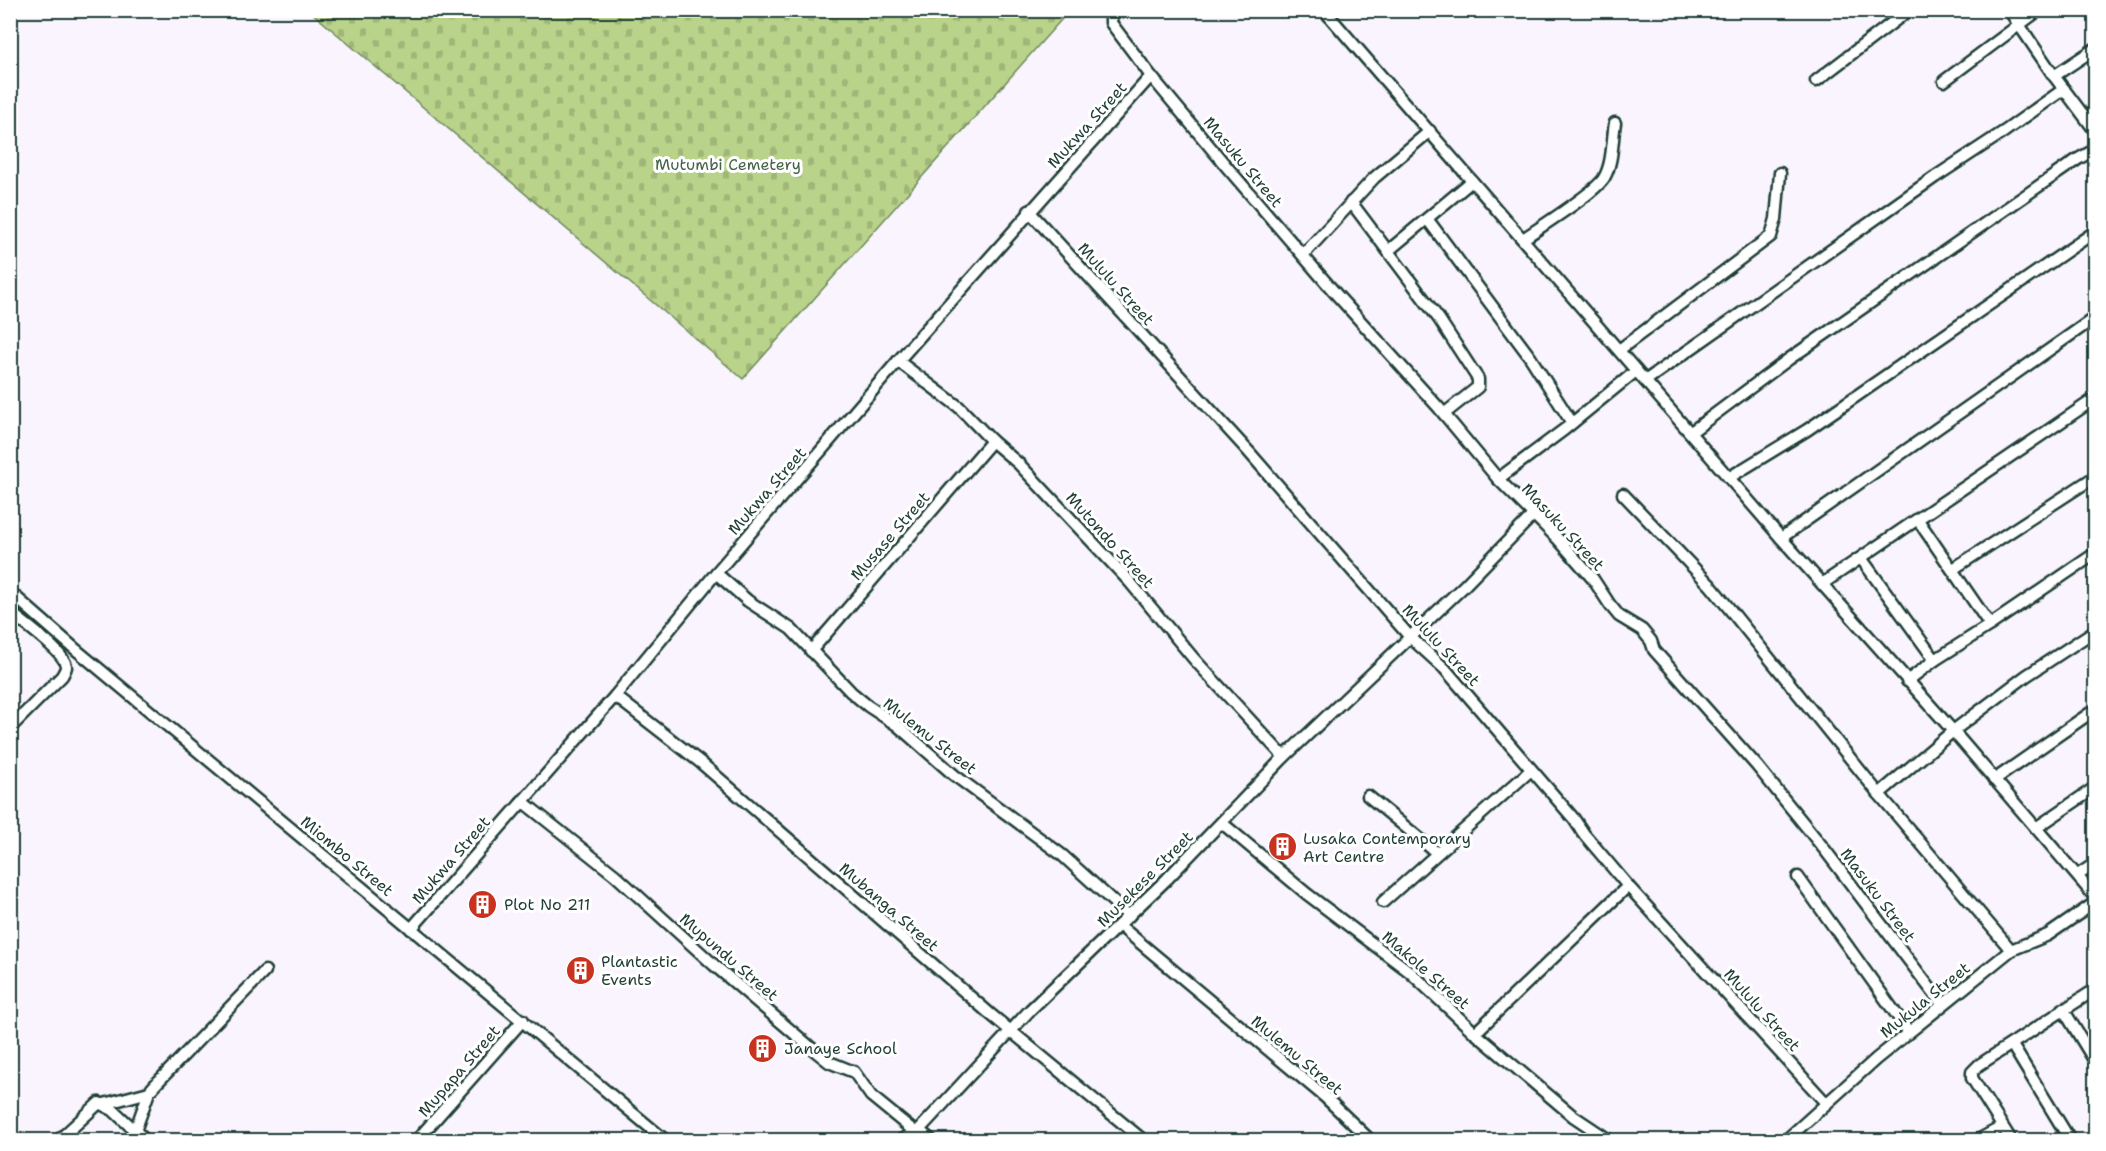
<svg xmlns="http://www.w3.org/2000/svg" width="2106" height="1151" font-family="'Shantell Sans',sans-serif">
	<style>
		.cemetery { fill: url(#cemetery-stones); stroke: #6c885f; stroke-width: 1.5 }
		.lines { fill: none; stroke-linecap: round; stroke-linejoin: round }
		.minor-casing { stroke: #1f3d34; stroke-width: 15 }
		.minor { stroke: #fff; stroke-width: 10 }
		.labels { text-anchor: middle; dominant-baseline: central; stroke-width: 6; stroke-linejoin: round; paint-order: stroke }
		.street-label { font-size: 16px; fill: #1f3d34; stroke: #fff }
		.park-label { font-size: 16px; fill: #46624a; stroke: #fff }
		.poi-label { font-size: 16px; fill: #1f3d34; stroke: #fff; text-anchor: start }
	</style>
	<defs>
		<pattern id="cemetery-stones" width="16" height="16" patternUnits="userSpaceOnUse" patternTransform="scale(1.5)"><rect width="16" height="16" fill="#bad38a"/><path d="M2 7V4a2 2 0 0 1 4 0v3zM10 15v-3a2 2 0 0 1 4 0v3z" fill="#9fb678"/></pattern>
	</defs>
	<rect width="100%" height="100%" fill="#f9f4fd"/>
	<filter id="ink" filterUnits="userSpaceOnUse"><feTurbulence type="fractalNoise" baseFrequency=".0167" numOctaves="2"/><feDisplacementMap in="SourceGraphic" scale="12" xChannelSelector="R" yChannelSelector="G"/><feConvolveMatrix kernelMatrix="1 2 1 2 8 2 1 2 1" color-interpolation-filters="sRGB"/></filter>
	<g filter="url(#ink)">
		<polygon class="cemetery" points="310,11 1069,11 743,379"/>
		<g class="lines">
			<defs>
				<g id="minor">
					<polyline points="1111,10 1111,23 1151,76 1226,166 1336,294 1439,408 1498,479 1558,539 1593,579 1610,605 1619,616 1642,630 1651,641 1654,650 1757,766 1825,850 1942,1004"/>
					<polyline points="1324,10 1781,538 1953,731 2096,898"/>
					<polyline points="2009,10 2054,76 2096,132"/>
					<polyline points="2054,76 2096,48"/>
					<polyline points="1816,81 1909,10"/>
					<polyline points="1944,81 2039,10"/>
					<polyline points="1351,202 1439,319 1478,379 1478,387 1444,414"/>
					<polyline points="1029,211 1249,452 1410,637 1445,669 1574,819 1584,834 1628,886 1826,1103"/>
					<polyline points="1428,220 1530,357 1572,423"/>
					<path d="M1523 239C1540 227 1595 193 1604 178 1613 163 1612 140 1615 123"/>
					<polyline points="1388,251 1472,181"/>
					<polyline points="1303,255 1374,178 1430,131"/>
					<polyline points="1619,350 1771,236 1776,219 1780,173"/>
					<polyline points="898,361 959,407 992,441 1019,464 1129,581 1194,659 1284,757"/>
					<polyline points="1645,381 1935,177 2005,131 2064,89"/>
					<polyline points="1691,432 1789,359 2078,159 2096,149"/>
					<polyline points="1730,477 1807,430 2096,231"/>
					<polyline points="1498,479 1565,429 1636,371"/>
					<polyline points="1623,494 1711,586 1879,794 2011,950"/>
					<polyline points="1918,520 1990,625"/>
					<polyline points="1781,538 2096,317"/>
					<polyline points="1861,558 1935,660"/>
					<polyline points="1953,569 2096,476"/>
					<polyline points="716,573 748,601 791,629 851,692 868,706 897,725 954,775 1062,855 1129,916"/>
					<polyline points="1822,584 2096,398"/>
					<polyline points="10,592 74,648 665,1140"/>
					<path d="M10 612C21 621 67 654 66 667 66 669 63 674 62 676L10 728"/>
					<polyline points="811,651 992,441"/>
					<polyline points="1907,681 1935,660 1990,625 2096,553"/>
					<polyline points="615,696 700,762 989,1013 1143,1140"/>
					<polyline points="1994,780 2096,709"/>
					<polyline points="1879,794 1953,731 2026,676 2096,630"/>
					<polyline points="1368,796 1437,853"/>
					<polyline points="522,801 615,875 714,965 809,1046 829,1062 854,1072 871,1096 915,1132"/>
					<polyline points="1222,823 1307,894 1410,972 1475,1033 1573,1116 1609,1140"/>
					<polyline points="2036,828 2096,787"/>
					<polyline points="2078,875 2096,863"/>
					<polyline points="1798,877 1909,1032"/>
					<polyline points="1383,902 1531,770"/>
					<polyline points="1120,926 1325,1097 1370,1140"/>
					<polyline points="411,929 615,696 716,573 898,361 1151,76"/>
					<polyline points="2063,1009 2096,1063"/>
					<polyline points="1475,1033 1628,886"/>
					<polyline points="2012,1045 2070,1140"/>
					<polyline points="104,1104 149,1092"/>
					<polyline points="919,1130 931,1140"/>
					<polyline points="135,1131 149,1092 154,1086 265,971"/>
					<polyline points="59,1140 99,1103 113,1110 145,1140"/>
					<polyline points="417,1140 523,1020"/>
					<polyline points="901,1140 919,1130 1030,1010 1167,879 1284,757 1463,587 1533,515"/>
					<polyline points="1786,1140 1876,1059 2011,950 2048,935 2096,902"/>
					<polyline points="1978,1140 2002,1127"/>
					<polyline points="2011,1140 1972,1078 1972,1072 1979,1065 2096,989"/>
				</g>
			</defs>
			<use href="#minor" class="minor-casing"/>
			<use href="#minor" class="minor"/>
		</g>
	</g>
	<defs>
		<symbol id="building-disc" viewBox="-11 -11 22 22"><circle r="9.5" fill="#c8321e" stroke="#fff"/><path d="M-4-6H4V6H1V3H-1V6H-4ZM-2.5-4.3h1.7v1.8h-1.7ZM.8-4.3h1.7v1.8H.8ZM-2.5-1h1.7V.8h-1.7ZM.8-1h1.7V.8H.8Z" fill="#fff"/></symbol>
	</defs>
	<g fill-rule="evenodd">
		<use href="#building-disc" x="1266" y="830" width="33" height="33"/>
		<use href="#building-disc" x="466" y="888" width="33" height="33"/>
		<use href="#building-disc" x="564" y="954" width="33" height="33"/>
		<use href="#building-disc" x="746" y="1032" width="33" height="33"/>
	</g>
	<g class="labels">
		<g class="street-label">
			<text transform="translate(1087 125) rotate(-48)">Mukwa Street</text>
			<text transform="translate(1243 162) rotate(50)">Masuku Street</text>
			<text transform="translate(1116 284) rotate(48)">Mululu Street</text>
			<text transform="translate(767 491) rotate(-49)">Mukwa Street</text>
			<text transform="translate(1563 527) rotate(47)">Masuku Street</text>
			<text transform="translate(890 536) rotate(-49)">Musase Street</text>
			<text transform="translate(1110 540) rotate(48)">Mutondo Street</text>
			<text transform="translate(1441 645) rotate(47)">Mululu Street</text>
			<text transform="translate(930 736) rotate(38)">Mulemu Street</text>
			<text transform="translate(347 856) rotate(40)">Miombo Street</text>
			<text transform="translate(451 860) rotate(-49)">Mukwa Street</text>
			<text transform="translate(1145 879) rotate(-45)">Musekese Street</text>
			<text transform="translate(1878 895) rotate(53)">Masuku Street</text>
			<text transform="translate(889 907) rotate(41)">Mubanga Street</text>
			<text transform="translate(729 957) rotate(41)">Mupundu Street</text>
			<text transform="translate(1426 970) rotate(41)">Makole Street</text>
			<text transform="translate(1925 1000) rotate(-39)">Mukula Street</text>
			<text transform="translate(1762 1010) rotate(48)">Mululu Street</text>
			<text transform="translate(1297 1055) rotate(40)">Mulemu Street</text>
			<text transform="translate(459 1071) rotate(-49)">Mupapa Street</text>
		</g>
		<g class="park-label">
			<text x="728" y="164">Mutumbi Cemetery</text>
		</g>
		<g class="poi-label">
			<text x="1303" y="838">Lusaka Contemporary<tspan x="1303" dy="18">Art Centre</tspan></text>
			<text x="504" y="904">Plot No 211</text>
			<text x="601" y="961">Plantastic<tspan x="601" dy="18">Events</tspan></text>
			<text x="784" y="1048">Janaye School</text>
		</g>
	</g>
	<rect width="2106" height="1151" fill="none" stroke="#fff" stroke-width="36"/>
	<rect x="18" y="18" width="2070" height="1115" fill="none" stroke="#1f3d34" stroke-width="2" filter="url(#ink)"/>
</svg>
